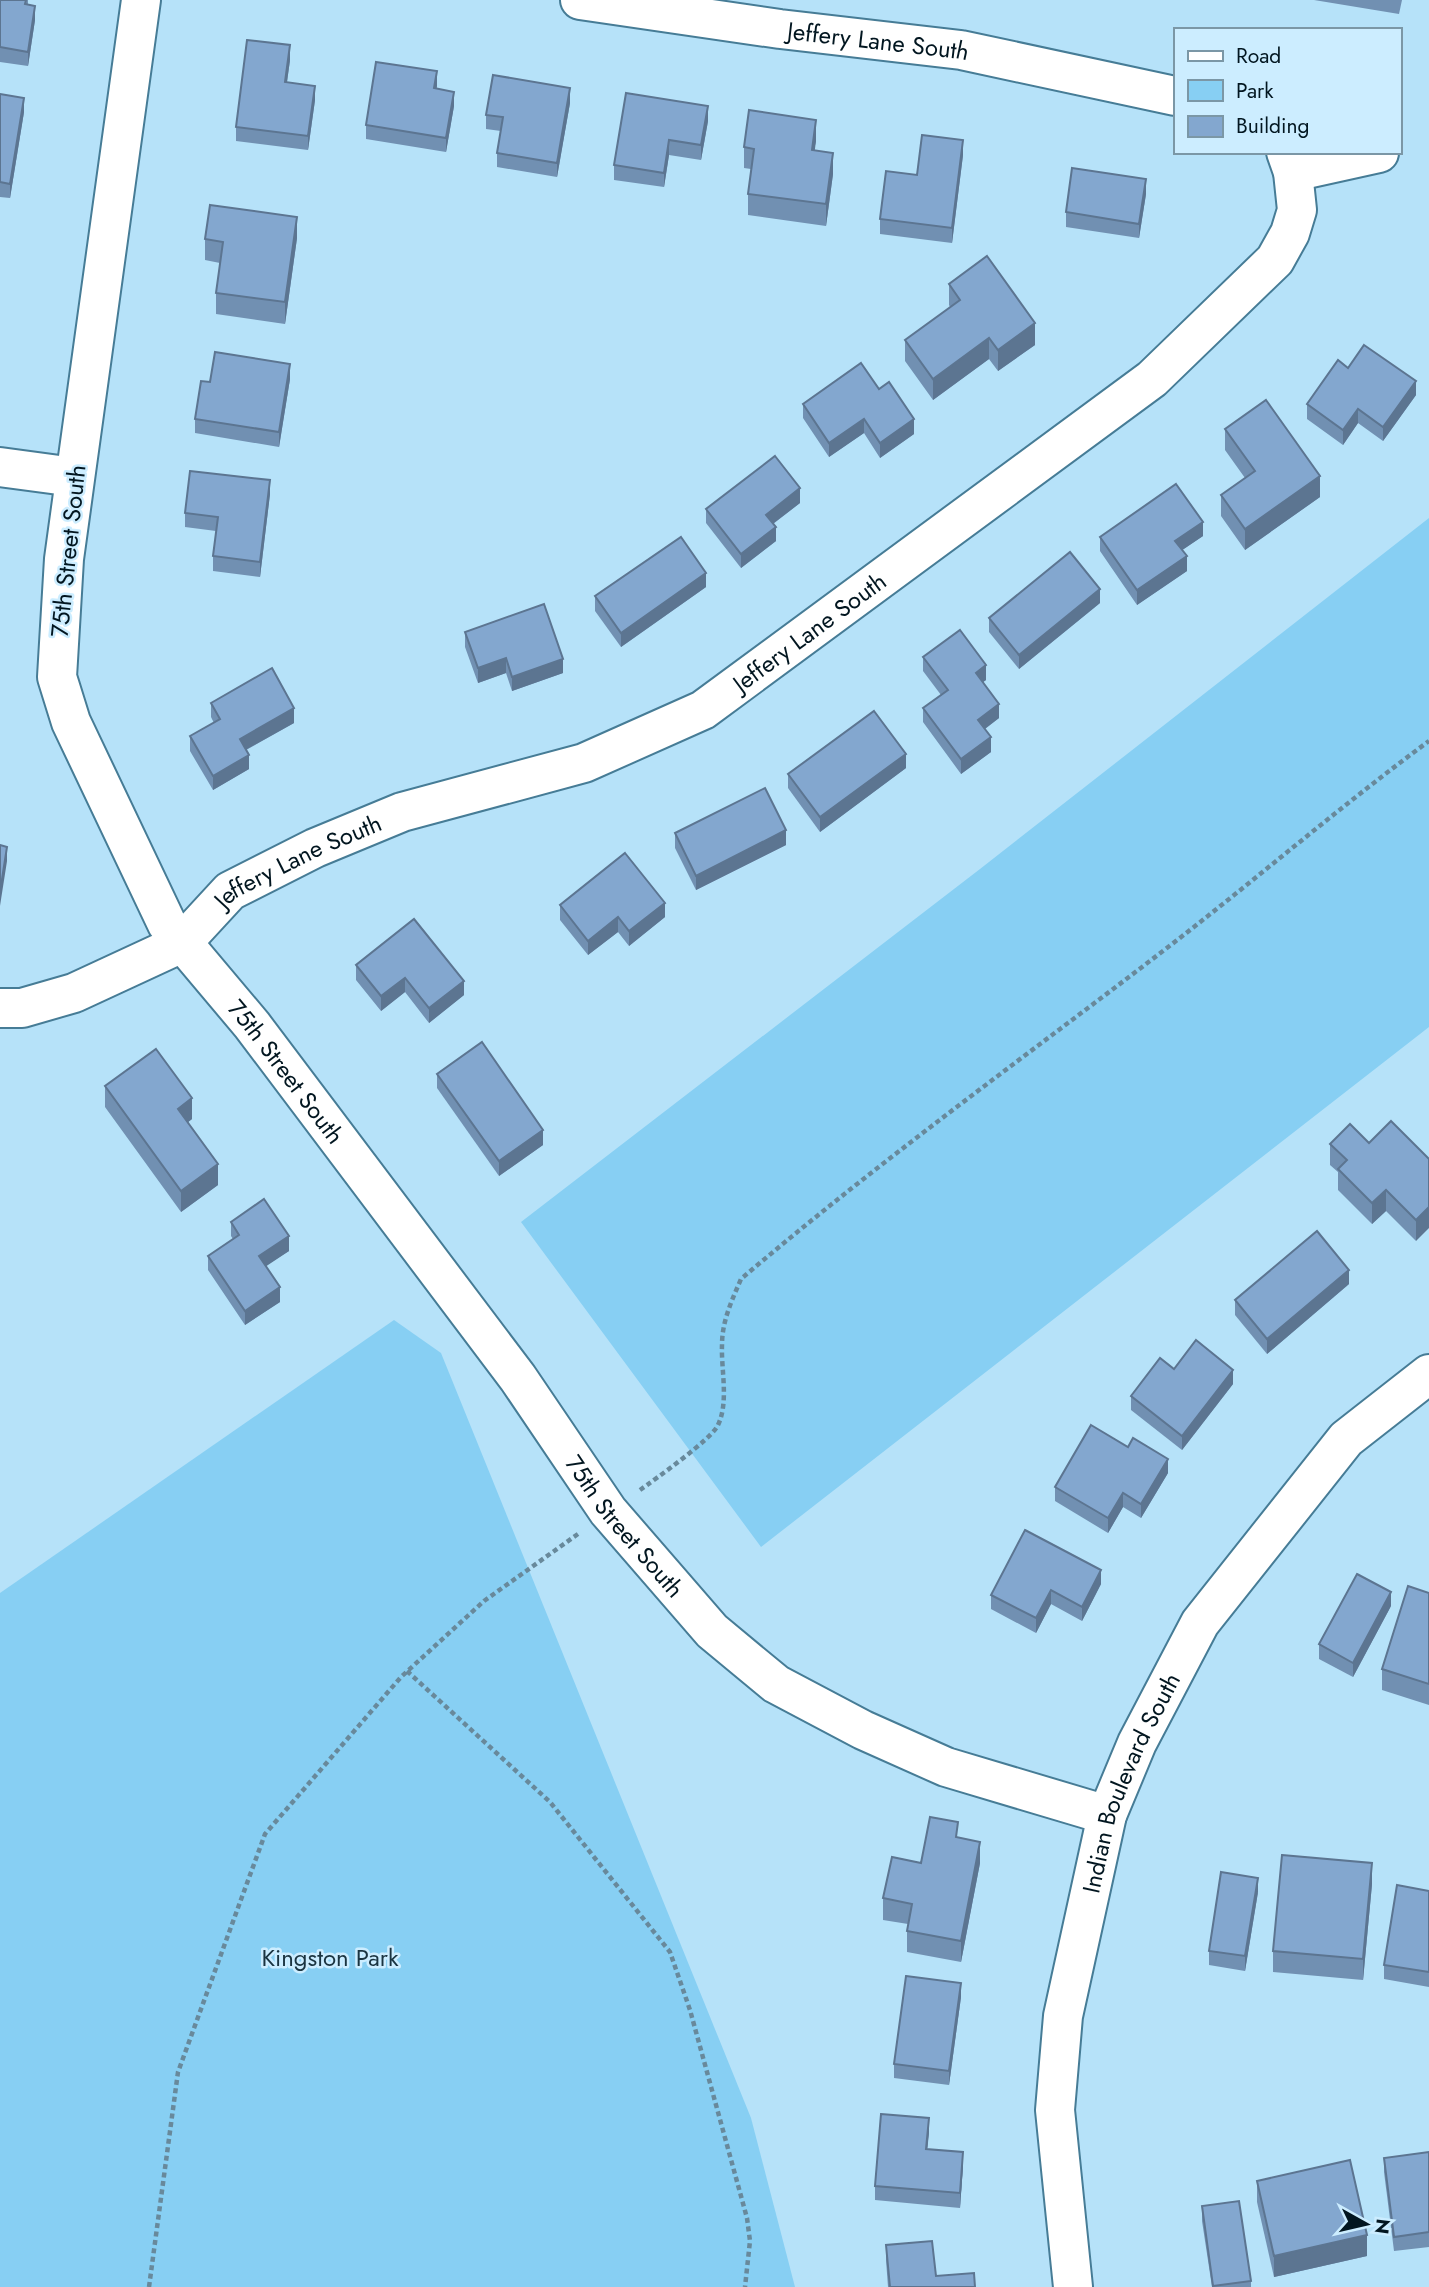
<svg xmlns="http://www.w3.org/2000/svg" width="1429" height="2287" font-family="Jost,sans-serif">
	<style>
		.green { fill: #87cff3 }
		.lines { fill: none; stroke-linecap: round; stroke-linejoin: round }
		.minor-casing { stroke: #467c96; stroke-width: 42 }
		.tertiary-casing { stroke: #467c96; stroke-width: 42 }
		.path { stroke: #68899b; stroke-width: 4.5; stroke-dasharray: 5 3.5; stroke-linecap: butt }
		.minor { stroke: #fff; stroke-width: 38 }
		.tertiary { stroke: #fff; stroke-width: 38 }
		.wall { fill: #7190b2 }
		.shaded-wall { fill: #5c7591 }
		.building { fill: #83a7cf; stroke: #5c7591; stroke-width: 2 }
		.labels { text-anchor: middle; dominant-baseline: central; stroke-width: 5; stroke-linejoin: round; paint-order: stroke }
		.street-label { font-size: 24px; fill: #021620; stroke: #ccedff }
		.park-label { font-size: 24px; fill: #1a3441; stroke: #ccedff }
	</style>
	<rect width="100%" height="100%" fill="#b6e2f9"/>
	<g class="green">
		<polygon points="1429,518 1429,1027 761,1547 521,1222 980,869"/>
		<polygon points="394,1320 441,1353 751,2118 795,2287 0,2287 0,1593"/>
	</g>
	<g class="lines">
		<defs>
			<g id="minor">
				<path id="s1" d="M141 0 64 559 57 677 71 722 167 924 252 1025 518 1378 608 1511 712 1631 776 1684 863 1730 946 1767 1107 1815"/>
				<path id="s2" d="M580 0 780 29 961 50 1175 96"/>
				<polyline points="1293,172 1379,153"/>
				<polyline points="0,467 74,477"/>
				<path id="s3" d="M0 1008H22L74 993 182 943 230 891 315 848 402 812 584 763 703 710 1152 379 1275 260 1290 233 1297 210 1293 172 1286 152"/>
			</g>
			<g id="tertiary">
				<path id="s4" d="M1073 2287 1055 2110 1063 2016 1107 1815 1137 1743 1200 1623 1346 1439 1429 1374"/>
			</g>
		</defs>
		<use href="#minor" class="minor-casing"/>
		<use href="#tertiary" class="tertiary-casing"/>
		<g class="path">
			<path d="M640 1490C654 1480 712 1439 718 1425 729 1402 721 1370 722 1345 722 1321 732 1300 741 1279 877 1163 1022 1059 1163 951 1253 882 1338 808 1429 741"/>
			<polyline points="407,1671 550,1802 670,1952 690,2010 747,2218 750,2241 745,2287"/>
			<polyline points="149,2287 178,2072 265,1834 401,1677 484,1601 578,1534"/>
		</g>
		<use href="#minor" class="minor"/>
		<use href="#tertiary" class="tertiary"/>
	</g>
	<g class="wall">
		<polygon points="0,0 28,0 28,4 35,20 28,66 0,62"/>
		<polygon points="1314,0 1402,0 1399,14"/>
		<polygon points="290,60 287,82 315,100 308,150 236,141 236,127"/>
		<polygon points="437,86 436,89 454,106 446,152 366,139 366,125"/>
		<polygon points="0,94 24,112 10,198 0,197"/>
		<polygon points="570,103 557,177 497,167 497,153 501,131 486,129 486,115"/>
		<polygon points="708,121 701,160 669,155 664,187 614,180 614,165"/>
		<polygon points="816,141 814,150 833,174 826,226 748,215 748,194 751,169 744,168 744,147"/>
		<polygon points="963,155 952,243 880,234 880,219 917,175"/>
		<polygon points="1146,194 1139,238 1066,227 1066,212"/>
		<polygon points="297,238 285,324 216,314 216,293 220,263 205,260 205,239"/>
		<polygon points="949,284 1035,345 998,371 989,359 933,400 905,361 905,340 950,307 949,305"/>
		<polygon points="1348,368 1416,395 1383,441 1358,423 1343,445 1307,419 1307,404"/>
		<polygon points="290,379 279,447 195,433 195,419 210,382"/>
		<polygon points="879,389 914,434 880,458 864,433 829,457 803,418 803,404"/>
		<polygon points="1225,429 1320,497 1245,550 1221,516 1221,495 1245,478 1225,450"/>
		<polygon points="270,494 260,577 213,571 213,556 216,531 185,527 185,513"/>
		<polygon points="800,503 773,524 776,541 741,568 706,523 706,509"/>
		<polygon points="1203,536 1182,550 1187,571 1137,605 1100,551 1100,537"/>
		<polygon points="706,587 621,647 595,611 595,596"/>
		<polygon points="1100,603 1019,669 989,632 989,618"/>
		<polygon points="465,632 563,673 512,691 506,673 478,683 465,647"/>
		<polygon points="923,657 986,680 983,682 999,718 985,729 991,752 961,774 923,722 923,708 941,695 923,671"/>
		<polygon points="211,703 294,723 246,750 249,769 213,790 190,751 190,736 214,723 211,717"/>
		<polygon points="906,768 820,832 788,788 788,774"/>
		<polygon points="675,833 786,845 696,890 675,848"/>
		<polygon points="560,905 665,917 629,946 618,932 588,955 560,920"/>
		<polygon points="356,965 464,981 464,995 429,1023 405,992 381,1011 356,980"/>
		<polygon points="437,1074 543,1145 499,1176 437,1088"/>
		<polygon points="105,1086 192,1119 188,1122 218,1185 181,1212 105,1107"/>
		<polygon points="1369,1143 1429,1159 1416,1241 1386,1211 1372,1224 1338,1190 1338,1172 1330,1165 1330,1144"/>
		<polygon points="231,1222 289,1251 265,1266 280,1302 245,1325 208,1270 208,1256 233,1239 231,1236"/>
		<polygon points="1349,1284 1267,1354 1235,1315 1235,1300"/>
		<polygon points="1233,1384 1182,1450 1131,1410 1131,1396"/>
		<polygon points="1168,1473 1141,1518 1123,1507 1108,1533 1055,1501 1055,1487"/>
		<polygon points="1101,1584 1082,1621 1051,1604 1036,1633 991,1609 991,1595"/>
		<polygon points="1429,1593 1429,1705 1382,1690 1382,1669"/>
		<polygon points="1391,1606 1353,1677 1319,1659 1319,1644"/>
		<polygon points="958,1838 980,1863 961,1962 907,1952 907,1931 908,1924 883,1920 883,1898 921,1863"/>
		<polygon points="1372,1884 1363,1980 1273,1972 1273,1951"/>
		<polygon points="1429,1891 1429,1987 1384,1979 1384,1965"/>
		<polygon points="1258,1892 1245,1971 1209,1965 1209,1951"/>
		<polygon points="961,1997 949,2085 894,2078 894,2064"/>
		<polygon points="929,2132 927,2149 963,2166 960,2208 875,2200 875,2186"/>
		<polygon points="1429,2152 1429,2247 1394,2251 1384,2172 1384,2158"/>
		<polygon points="1257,2181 1367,2256 1274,2277 1257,2202"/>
		<polygon points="1202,2206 1251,2281 1251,2287 1212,2287 1202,2221"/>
		<polygon points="886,2245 936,2276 975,2287 888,2287 886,2260"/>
	</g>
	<g class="shaded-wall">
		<polygon points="35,6 35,20 28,66 28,52"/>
		<polygon points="290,45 290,60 285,96 285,82"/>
		<polygon points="437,71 437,86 434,103 434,88"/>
		<polygon points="315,86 315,100 308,150 308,136"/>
		<polygon points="570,88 570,103 557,177 557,163"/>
		<polygon points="454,92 454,106 446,152 446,138"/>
		<polygon points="24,98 24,112 10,198 10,184"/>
		<polygon points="708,106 708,121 701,160 701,145"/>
		<polygon points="816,120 816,141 812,171 812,150"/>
		<polygon points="669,140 669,155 664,187 664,173"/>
		<polygon points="963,140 963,155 952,243 952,228"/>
		<polygon points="833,153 833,174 826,226 826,204"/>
		<polygon points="1146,179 1146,194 1139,238 1139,224"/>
		<polygon points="297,217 297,238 285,324 285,302"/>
		<polygon points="1035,323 1035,345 998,371 998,350"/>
		<polygon points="989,338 989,359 933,400 933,379"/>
		<polygon points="290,364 290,379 279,447 279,432"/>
		<polygon points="1416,381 1416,395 1383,441 1383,427"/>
		<polygon points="1358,409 1358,423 1343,445 1343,430"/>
		<polygon points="864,419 864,433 829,457 829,443"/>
		<polygon points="914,419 914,434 880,458 880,443"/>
		<polygon points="1320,476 1320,497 1245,550 1245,529"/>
		<polygon points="270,480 270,494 260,577 260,562"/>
		<polygon points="800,488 800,503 766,529 766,515"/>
		<polygon points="1203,522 1203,536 1175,555 1175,541"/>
		<polygon points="776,527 776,541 741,568 741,554"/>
		<polygon points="1187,556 1187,571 1137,605 1137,590"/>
		<polygon points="706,573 706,587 621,647 621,633"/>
		<polygon points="1100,589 1100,603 1019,669 1019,655"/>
		<polygon points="506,658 506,673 478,683 478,668"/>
		<polygon points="563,659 563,673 512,691 512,677"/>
		<polygon points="986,665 986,680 976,687 976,673"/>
		<polygon points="999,704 999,718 978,734 978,720"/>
		<polygon points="294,708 294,723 240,753 240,739"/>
		<polygon points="991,737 991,752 961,774 961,759"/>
		<polygon points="906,754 906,768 820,832 820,817"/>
		<polygon points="249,755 249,769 213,790 213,776"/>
		<polygon points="786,830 786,845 696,890 696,876"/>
		<polygon points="7,847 7,861 0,906 0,892"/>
		<polygon points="665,903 665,917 629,946 629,931"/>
		<polygon points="618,917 618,932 588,955 588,941"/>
		<polygon points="405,978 405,992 381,1011 381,996"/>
		<polygon points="464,981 464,995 429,1023 429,1008"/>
		<polygon points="192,1098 192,1119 178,1130 178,1109"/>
		<polygon points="543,1130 543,1145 499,1176 499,1161"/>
		<polygon points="218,1164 218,1185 181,1212 181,1191"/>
		<polygon points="1386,1190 1386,1211 1372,1224 1372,1203"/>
		<polygon points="1429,1207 1429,1228 1416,1241 1416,1220"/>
		<polygon points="289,1236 289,1251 259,1271 259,1256"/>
		<polygon points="1349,1270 1349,1284 1267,1354 1267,1339"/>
		<polygon points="280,1287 280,1302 245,1325 245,1311"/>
		<polygon points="1233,1370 1233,1384 1182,1450 1182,1436"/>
		<polygon points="1168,1459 1168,1473 1141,1518 1141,1504"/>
		<polygon points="1123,1493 1123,1507 1108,1533 1108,1518"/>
		<polygon points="1101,1570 1101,1584 1082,1621 1082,1607"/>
		<polygon points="1051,1590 1051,1604 1036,1633 1036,1618"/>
		<polygon points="1391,1592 1391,1606 1353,1677 1353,1663"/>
		<polygon points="980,1842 980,1863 961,1962 961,1941"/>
		<polygon points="1372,1863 1372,1884 1363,1980 1363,1959"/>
		<polygon points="1258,1878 1258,1892 1245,1971 1245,1956"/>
		<polygon points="961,1983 961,1997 949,2085 949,2071"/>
		<polygon points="929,2118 929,2132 926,2163 926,2149"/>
		<polygon points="963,2152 963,2166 960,2208 960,2193"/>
		<polygon points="1367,2235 1367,2256 1274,2277 1274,2256"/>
	</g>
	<g class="building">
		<polygon points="0,0 26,0 25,4 35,6 28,52 0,47"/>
		<polygon points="247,40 290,45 285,82 315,86 308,136 236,127"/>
		<polygon points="376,62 437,71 434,88 454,92 446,138 366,125"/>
		<polygon points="493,75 570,88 557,163 497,153 503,117 486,115"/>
		<polygon points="626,93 708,106 701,145 669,140 664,173 614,165"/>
		<polygon points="0,94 24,98 10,184 0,182"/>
		<polygon points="749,110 816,120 812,150 833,153 826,204 748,194 754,149 744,147"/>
		<polygon points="922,135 963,140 952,228 880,219 886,171 917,175"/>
		<polygon points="1072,168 1146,179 1139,224 1066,212"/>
		<polygon points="210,205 297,217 285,302 216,293 223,242 205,239"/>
		<polygon points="987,256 1035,323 998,350 989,338 933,379 905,340 960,300 949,284"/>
		<polygon points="1364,345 1416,381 1383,427 1358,409 1343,430 1307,404 1338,360 1348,368"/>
		<polygon points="215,352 290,364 279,432 195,419 201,381 210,382"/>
		<polygon points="861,363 879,389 889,382 914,419 880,443 864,419 829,443 803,404"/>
		<polygon points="1266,400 1320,476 1245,529 1221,495 1255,471 1225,429"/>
		<polygon points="775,456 800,488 766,515 776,527 741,554 706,509"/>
		<polygon points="190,471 270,480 260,562 213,556 218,517 185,513"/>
		<polygon points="1176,484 1203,522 1175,541 1187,556 1137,590 1100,537"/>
		<polygon points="681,537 706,573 621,633 595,596"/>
		<polygon points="1070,552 1100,589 1019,655 989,618"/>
		<polygon points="544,604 563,659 512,677 506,658 478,668 465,632"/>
		<polygon points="960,630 986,665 976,673 999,704 978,720 991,737 961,759 923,708 948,690 923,657"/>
		<polygon points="272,668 294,708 240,739 249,755 213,776 190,736 220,719 211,703"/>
		<polygon points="874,711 906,754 820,817 788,774"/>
		<polygon points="765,788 786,830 696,876 675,833"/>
		<polygon points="0,845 7,847 0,892"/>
		<polygon points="625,853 665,903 629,931 618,917 588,941 560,905"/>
		<polygon points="414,919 464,981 429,1008 405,978 381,996 356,965"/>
		<polygon points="482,1042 543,1130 499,1161 437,1074"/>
		<polygon points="156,1049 192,1098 178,1109 218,1164 181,1191 105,1086"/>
		<polygon points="1391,1121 1429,1159 1429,1207 1416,1220 1386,1190 1372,1203 1338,1169 1347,1160 1330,1144 1350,1124 1369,1143"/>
		<polygon points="264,1199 289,1236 259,1256 280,1287 245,1311 208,1256 239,1235 231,1222"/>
		<polygon points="1317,1231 1349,1270 1267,1339 1235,1300"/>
		<polygon points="1196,1340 1233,1370 1182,1436 1131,1396 1160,1358 1174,1369"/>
		<polygon points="1091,1425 1128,1447 1133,1438 1168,1459 1141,1504 1123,1493 1108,1518 1055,1487"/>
		<polygon points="1025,1530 1101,1570 1082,1607 1051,1590 1036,1618 991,1595"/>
		<polygon points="1357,1574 1391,1592 1353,1663 1319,1644"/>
		<polygon points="1408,1586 1429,1593 1429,1684 1382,1669"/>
		<polygon points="930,1817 958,1822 956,1837 980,1842 961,1941 907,1931 912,1904 883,1898 892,1857 921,1863"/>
		<polygon points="1282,1855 1372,1863 1363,1959 1273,1951"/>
		<polygon points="1221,1872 1258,1878 1245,1956 1209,1951"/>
		<polygon points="1397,1885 1429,1891 1429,1972 1384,1965"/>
		<polygon points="906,1976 961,1983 949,2071 894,2064"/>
		<polygon points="881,2114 929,2118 926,2149 963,2152 960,2193 875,2186"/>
		<polygon points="1429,2152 1429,2232 1394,2237 1384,2158"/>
		<polygon points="1350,2160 1367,2235 1274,2256 1257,2181"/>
		<polygon points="1239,2201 1251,2281 1213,2286 1202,2206"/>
		<polygon points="932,2241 936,2276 974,2273 975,2287 890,2287 886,2245"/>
	</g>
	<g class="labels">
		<g class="street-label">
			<text stroke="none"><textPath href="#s2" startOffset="301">Jeffery Lane South</textPath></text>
			<text transform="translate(68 551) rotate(-84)">75th Street South</text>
			<text stroke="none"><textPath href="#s3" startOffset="906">Jeffery Lane South</textPath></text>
			<text stroke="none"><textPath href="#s3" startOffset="340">Jeffery Lane South</textPath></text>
			<text stroke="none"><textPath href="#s1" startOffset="1143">75th Street South</textPath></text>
			<text stroke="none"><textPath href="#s1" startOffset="1710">75th Street South</textPath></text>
			<text stroke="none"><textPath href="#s4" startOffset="516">Indian Boulevard South</textPath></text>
		</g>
		<g class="park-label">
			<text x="330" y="1957">Kingston Park</text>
		</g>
	</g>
	<rect x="1174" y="28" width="228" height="126" fill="#ccedff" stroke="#7b97a6" stroke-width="2"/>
	<rect x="1188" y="51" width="35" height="10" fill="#ffffff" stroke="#7b97a6" stroke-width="2"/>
	<text x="1236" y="63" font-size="21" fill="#021620">Road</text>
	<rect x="1188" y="80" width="35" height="21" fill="#87cff3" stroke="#7b97a6" stroke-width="2"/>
	<text x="1236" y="98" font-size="21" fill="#021620">Park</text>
	<rect x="1188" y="116" width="35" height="21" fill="#83a7cf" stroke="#7b97a6" stroke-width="2"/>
	<text x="1236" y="133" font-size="21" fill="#021620">Building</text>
	<g transform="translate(1366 2224) rotate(98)" stroke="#ccedff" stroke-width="5" paint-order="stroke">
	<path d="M0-5L12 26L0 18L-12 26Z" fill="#021620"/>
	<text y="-10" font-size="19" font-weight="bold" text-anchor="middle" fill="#021620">N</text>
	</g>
</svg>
